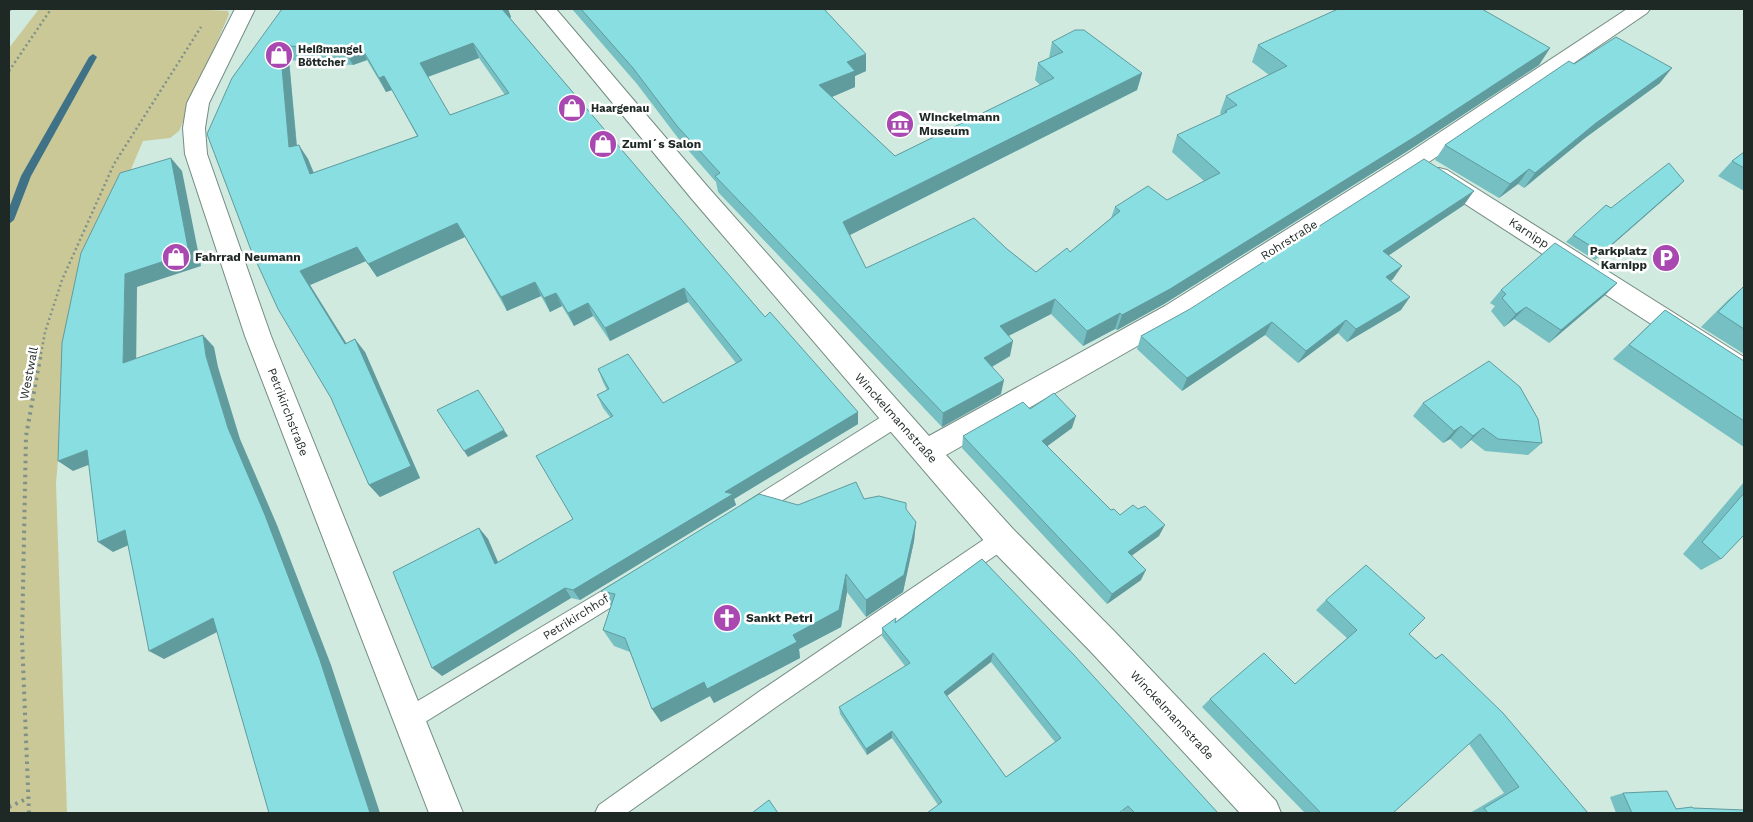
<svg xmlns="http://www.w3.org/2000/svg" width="1753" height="822" font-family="'Work Sans',sans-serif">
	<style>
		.green { fill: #cac896 }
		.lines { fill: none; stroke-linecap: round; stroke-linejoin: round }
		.stream { fill: #407287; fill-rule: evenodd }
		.service-casing { stroke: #748c83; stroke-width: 2 }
		.minor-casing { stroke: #748c83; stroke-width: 2 }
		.path-far1 { stroke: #7f9189; stroke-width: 2.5; stroke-dasharray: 2 3; stroke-linecap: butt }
		.path { stroke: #7f9189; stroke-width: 4; stroke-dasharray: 2.5 4.5; stroke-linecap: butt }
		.service { fill: #fff; fill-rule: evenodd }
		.minor { fill: #fff; fill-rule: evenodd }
		.wall { fill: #76bfc2; fill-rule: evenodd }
		.shaded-wall { fill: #609b9e }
		.building { fill: #89dee2; stroke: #609b9e; fill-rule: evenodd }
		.labels { text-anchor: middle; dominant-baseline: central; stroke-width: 5; stroke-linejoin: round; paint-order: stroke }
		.far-poi-label { font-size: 11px; font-weight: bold; fill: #1e2824; stroke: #fff; text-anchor: start }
		.poi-label { font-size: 12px; font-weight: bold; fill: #1e2824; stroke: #fff; text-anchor: start }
		.street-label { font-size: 12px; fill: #1e2824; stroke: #fff }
	</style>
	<rect width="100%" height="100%" fill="#d0eadf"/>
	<polygon class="green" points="39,9 188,9 228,11 229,14 179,131 170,138 143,141 107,225 66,365 56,483 67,813 9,813 9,48"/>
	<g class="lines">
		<polygon class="stream" points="93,54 97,57 31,176 14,220 9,224 9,208 21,176 89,57"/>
		<defs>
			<g id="service">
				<polygon points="896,410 903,412 905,418 903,424 756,517 749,520 742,517 739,511 742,505 889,412"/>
				<polygon points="1002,530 1009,532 1012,539 1009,546 776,707 627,813 595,813 599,805 760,691 995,532"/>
				<polygon points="627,576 634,579 637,586 634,593 417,727 409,730 401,727 398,719 401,711"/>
			</g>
			<g id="minor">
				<polygon points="235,9 255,9 209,103 205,128 207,154 271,336 463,813 429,813 245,336 185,154 183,128 187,103"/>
				<polygon points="535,9 556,9 707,186 929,436 1165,306 1407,154 1627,9 1650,9 1647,13 1423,166 1183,320 946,455 1013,529 1115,632 1276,801 1281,813 1240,813 1093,654 991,549 691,198"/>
				<polygon points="1439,168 1447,170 1744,357 1744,381 1735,378 1431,182 1427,176 1431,170"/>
			</g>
		</defs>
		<use href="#service" class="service-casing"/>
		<use href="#minor" class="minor-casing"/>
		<g class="path-far1">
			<polyline points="9,71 51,9"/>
			<polyline points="41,354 45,332 62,280 114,164 201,27"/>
		</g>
		<g class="path">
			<polyline points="9,807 28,798"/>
			<polyline points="29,813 22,639 26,436 41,353"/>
		</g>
		<use href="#service" class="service"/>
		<use href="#minor" class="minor"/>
	</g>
	<g class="wall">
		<path d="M282 9H508L511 17 510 18 621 149 765 317 858 412V424L734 499 736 505 580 600 571 598 442 676 479 528 488 539 498 562 573 519 610 417 603 408 597 395 607 390 603 382 598 369 663 403 736 363 688 302 610 341 593 316 574 326 562 306 550 312 541 296 507 311 465 237 377 277 366 261 310 285 346 343 365 352 420 478 380 497 369 485 331 398 251 250ZM479 58 505 95 450 115 428 77ZM289 60 353 65 367 60 386 92 392 90 417 136 314 173 308 159 297 145Z"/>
		<polygon points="572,9 824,9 866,71 855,76 855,87 832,97 895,156 1040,85 1035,80 1038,63 1049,58 1052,42 1142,73 1137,90 850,235 866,268 1007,249 1036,272 1070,252 1111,218 1115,207 1167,200 1204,181 1172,152 1177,135 1222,115 1220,113 1226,96 1269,75 1252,62 1258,45 1550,48 1539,65 1406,152 1164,304 1117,330 1115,329 1083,346 1051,314 1008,336 1010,356 992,367 1001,394 942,427 718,192 716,182 681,142 637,84"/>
		<polygon points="1574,64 1660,83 1585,138 1524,188 1518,184 1499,198 1435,160 1445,145"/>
		<polygon points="1744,152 1744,191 1718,176 1732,161"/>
		<polygon points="1684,181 1677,188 1595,260 1566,242 1573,235 1611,208"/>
		<polygon points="1464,205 1388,256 1393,279 1391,281 1401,310 1347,342 1338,333 1298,363 1265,335 1182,391 1137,349 1141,336"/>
		<polygon points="1617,283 1604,296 1549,343 1514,319 1504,327 1491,311 1495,306 1490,303 1501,290"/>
		<polygon points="1744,286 1744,354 1701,327 1727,301"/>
		<polygon points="1665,310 1744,361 1744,447 1613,359"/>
		<polygon points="1423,403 1542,443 1528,455 1485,451 1471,440 1461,449 1450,439 1443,443 1413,416"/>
		<polygon points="1030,409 1072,428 1047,446 1111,510 1159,536 1132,555 1141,580 1107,604 962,448 963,436"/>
		<polygon points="1744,482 1744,535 1721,559 1701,570 1683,554"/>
		<polygon points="864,499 916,522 914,541 903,592 866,617 847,592 841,627 799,649 800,658 714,703 710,696 661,722 652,709 630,652 614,646 603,630 611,606 601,591 798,505"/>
		<path d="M982 559 1218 813H1124L1122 811 1120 813H927L938 805 892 738 867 755 840 714 839 707 905 666 882 636V628L895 622ZM991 662 1055 742 1006 777 947 696Z"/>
		<polygon points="1326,600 1409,634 1435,658 1442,654 1588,813 1470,813 1504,793 1469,744 1393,813 1305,813 1202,707 1210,699 1295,684 1347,638 1316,610"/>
		<polygon points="1623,793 1676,809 1693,808 1744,813 1616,813 1610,797"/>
	</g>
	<g class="shaded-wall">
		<polygon points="9,9 13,9 9,12"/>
		<polygon points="501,9 508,9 511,17 506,22"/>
		<polygon points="473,43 479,58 427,77 420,63"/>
		<polygon points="280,45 289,60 298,162 289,147"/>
		<polygon points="360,45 367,60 353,65 345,51"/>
		<polygon points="1550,48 1539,65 1406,152 1164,304 1117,330 1122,315"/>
		<polygon points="866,54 866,71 855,76 855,87 820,102 819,85 847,62"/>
		<polygon points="1672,68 1660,83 1585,138 1524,188 1535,173 1596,123"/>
		<polygon points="1142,73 1137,90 844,238 843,222"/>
		<polygon points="384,76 392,90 386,92 379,78"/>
		<polygon points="299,145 308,159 320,189 310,174"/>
		<polygon points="171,158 182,171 201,266 137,287 136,375 123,363 125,274"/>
		<polygon points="1529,169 1518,184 1499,198 1510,184"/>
		<polygon points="1684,181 1677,188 1595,260 1602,253"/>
		<polygon points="1474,191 1464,205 1374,265 1383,251"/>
		<polygon points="457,223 465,237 377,277 368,264"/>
		<polygon points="357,247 366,261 310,285 355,357 345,344 300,271"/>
		<polygon points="1402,266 1393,279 1377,290 1386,277"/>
		<polygon points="535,282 541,296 507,311 501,297"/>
		<polygon points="1617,283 1604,296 1549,343 1561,330"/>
		<polygon points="684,288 688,302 610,341 605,328"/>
		<polygon points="556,293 562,306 550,312 544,298"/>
		<polygon points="1410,297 1401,310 1347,342 1356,329"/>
		<polygon points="1055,299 1051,314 997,342 1000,326"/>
		<polygon points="588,303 593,316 574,326 568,313"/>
		<polygon points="1526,307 1514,319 1504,327 1516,314"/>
		<polygon points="1120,313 1115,329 1083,346 1087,331"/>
		<polygon points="1346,320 1338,333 1298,363 1306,351"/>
		<polygon points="1272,322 1265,335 1182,391 1187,378"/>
		<polygon points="203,335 214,347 218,367 240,439 277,525 331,665 380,813 370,813 228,428 206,356"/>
		<polygon points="355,339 365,352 420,478 380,497 369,485"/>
		<polygon points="1013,341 1010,356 981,373 984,358"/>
		<polygon points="1004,380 1001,394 942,427 943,413"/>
		<polygon points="858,412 858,424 734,499 736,505 580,600 573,590 725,492"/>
		<polygon points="1076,416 1072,428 1038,453 1042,441"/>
		<polygon points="1461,426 1450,439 1443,443 1454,431"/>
		<polygon points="1483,428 1471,440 1461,449 1473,436"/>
		<polygon points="504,430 508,436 468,457 464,451"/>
		<polygon points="87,450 101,460 73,471 58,461"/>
		<polygon points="916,522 914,541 903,592 866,617 866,600"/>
		<polygon points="1165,525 1159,536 1123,562 1128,552"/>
		<polygon points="479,528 488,539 503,574 495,564"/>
		<polygon points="125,530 140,540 113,552 98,542"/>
		<polygon points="1146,570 1141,580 1107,604 1112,594"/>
		<polygon points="846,574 847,592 841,627 799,649 800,658 714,703 710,696 661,722 652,709 793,635"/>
		<polygon points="565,588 571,598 442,676 432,668"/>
		<polygon points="213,618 227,627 164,659 149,651"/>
		<polygon points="993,653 991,662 943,699 944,692"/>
		<polygon points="892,731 892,738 867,755 866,749"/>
	</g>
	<g class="building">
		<path d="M282 9H502L621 149 765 317 770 312 858 412 725 492 733 494 573 590 565 588 432 668 393 572 479 528 495 564 573 519 536 456 613 416 597 395 609 389 598 369 628 354 663 403 742 360 684 288 605 328 588 303 568 313 556 293 544 298 535 282 501 297 457 223 368 264 357 247 300 271 345 344 355 339 411 466 369 485 331 398 278 309 251 250 207 134 232 78ZM473 43 509 93 450 115 420 63ZM280 45 345 51 360 45 379 78 384 76 418 136 310 174 299 145 289 147Z"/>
		<polygon points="581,9 824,9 866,54 847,62 855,71 819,85 895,156 1054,78 1038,63 1063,52 1052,42 1075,30 1084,30 1142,73 843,222 866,268 974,218 1007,249 1036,272 1067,248 1070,252 1120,211 1115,207 1148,186 1167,200 1220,173 1177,135 1227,112 1225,111 1237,105 1226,96 1287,66 1258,45 1338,9 1482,9 1550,48 1416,136 1170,289 1122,315 1120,313 1087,331 1055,299 1000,326 1013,341 984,358 1004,380 943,413 715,176 720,173 677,126 633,68"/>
		<polygon points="1616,37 1672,68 1596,123 1535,173 1529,169 1510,184 1445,145 1569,61 1574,64"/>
		<polygon points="1744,152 1744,168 1732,161"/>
		<polygon points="171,158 189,253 125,274 123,363 203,335 206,356 228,428 265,515 319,657 370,813 269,813 213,618 149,651 125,530 98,542 87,450 58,461 62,343 81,253 120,173"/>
		<polygon points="1424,159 1474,191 1383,251 1402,266 1386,277 1410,297 1356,329 1346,320 1306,351 1272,322 1187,378 1141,336 1190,309"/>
		<polygon points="1669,163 1684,181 1602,253 1573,235 1606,205 1611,208"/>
		<polygon points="1555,243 1617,283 1561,330 1526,307 1516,314 1502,298 1506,294 1501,290"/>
		<polygon points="1744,286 1744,329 1718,312"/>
		<polygon points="1665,310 1744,361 1744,421 1629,345"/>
		<polygon points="1489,361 1520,387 1538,419 1542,443 1498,439 1483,428 1473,436 1461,426 1454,431 1423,403"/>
		<polygon points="478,390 504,430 464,451 437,410"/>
		<polygon points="1054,393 1076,416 1042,441 1111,510 1114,509 1120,515 1133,505 1138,509 1145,506 1165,525 1128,552 1146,570 1112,594 963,436 1023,402 1030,409"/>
		<polygon points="856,482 864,499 879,496 906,503 906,509 916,522 904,575 866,600 846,574 839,610 793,635 797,642 707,689 704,682 652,709 625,638 603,630 615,594 601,591 759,494 798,505"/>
		<polygon points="1744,493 1744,535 1721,559 1702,542"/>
		<path d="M982 559 1074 655 1218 813H1135L1128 806 1119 813H927L942 802 892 731 866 749 839 707 910 663 882 628 896 618 895 623ZM993 653 1061 738 1006 777 944 692Z"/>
		<polygon points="1366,565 1425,618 1409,634 1436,659 1442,654 1503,713 1588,813 1488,813 1484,808 1519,787 1480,734 1393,813 1321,813 1210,699 1264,653 1295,684 1357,630 1326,600"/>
		<polygon points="1667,791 1676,809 1692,807 1693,808 1744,810 1744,813 1632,813 1623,793"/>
		<polygon points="769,800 778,813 752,813"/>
	</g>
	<defs>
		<symbol id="shop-disc" viewBox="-11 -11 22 22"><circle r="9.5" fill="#a848b0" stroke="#fff"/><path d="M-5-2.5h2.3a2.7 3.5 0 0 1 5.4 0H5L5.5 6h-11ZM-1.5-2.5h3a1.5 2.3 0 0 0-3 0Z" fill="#fff"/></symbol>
		<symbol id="museum-disc" viewBox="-11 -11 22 22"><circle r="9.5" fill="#a848b0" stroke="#fff"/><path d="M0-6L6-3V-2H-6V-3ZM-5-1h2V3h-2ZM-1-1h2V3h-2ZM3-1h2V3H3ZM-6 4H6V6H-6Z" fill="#fff"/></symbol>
		<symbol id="parking-disc" viewBox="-11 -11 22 22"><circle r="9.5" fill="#a848b0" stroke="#fff"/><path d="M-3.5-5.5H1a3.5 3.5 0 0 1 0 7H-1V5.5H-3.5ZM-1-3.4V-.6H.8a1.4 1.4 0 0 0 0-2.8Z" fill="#fff"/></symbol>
		<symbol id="church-disc" viewBox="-11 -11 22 22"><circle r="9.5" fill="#a848b0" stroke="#fff"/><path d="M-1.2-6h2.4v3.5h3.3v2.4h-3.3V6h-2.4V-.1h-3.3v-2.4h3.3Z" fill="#fff"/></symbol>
	</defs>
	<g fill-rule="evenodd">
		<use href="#shop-disc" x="263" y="39" width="32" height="32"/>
		<use href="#shop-disc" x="556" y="92" width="32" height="32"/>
		<use href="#museum-disc" x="884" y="108" width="32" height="32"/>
		<use href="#shop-disc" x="587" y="128" width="32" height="32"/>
		<use href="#shop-disc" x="160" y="241" width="32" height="32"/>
		<use href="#parking-disc" x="1650" y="242" width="32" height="32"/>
		<use href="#church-disc" x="711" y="602" width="32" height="32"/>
	</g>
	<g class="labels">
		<g class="far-poi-label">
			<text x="298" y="49">Heißmangel<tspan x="298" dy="13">Böttcher</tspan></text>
			<text x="591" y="108">Haargenau</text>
		</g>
		<g class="poi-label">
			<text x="919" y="117">Winckelmann<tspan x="919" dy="14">Museum</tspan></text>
			<text x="622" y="144">Zumi´s Salon</text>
			<text x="1647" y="251" text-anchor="end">Parkplatz<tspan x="1647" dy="14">Karnipp</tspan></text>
			<text x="195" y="257">Fahrrad Neumann</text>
			<text x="746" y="618">Sankt Petri</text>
		</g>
		<g class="street-label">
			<text transform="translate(1529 233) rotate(33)">Karnipp</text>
			<text transform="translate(1289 240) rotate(-32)">Rohrstraße</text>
			<text transform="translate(29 373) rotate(-79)">Westwall</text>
			<text transform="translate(288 412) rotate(69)">Petrikirchstraße</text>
			<text transform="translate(896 418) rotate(48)">Winckelmannstraße</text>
			<text transform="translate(576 617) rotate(-32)">Petrikirchhof</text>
			<text transform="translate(1172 715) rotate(47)">Winckelmannstraße</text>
		</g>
	</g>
	<rect width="1753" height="822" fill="none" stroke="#1e2824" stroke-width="20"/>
</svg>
